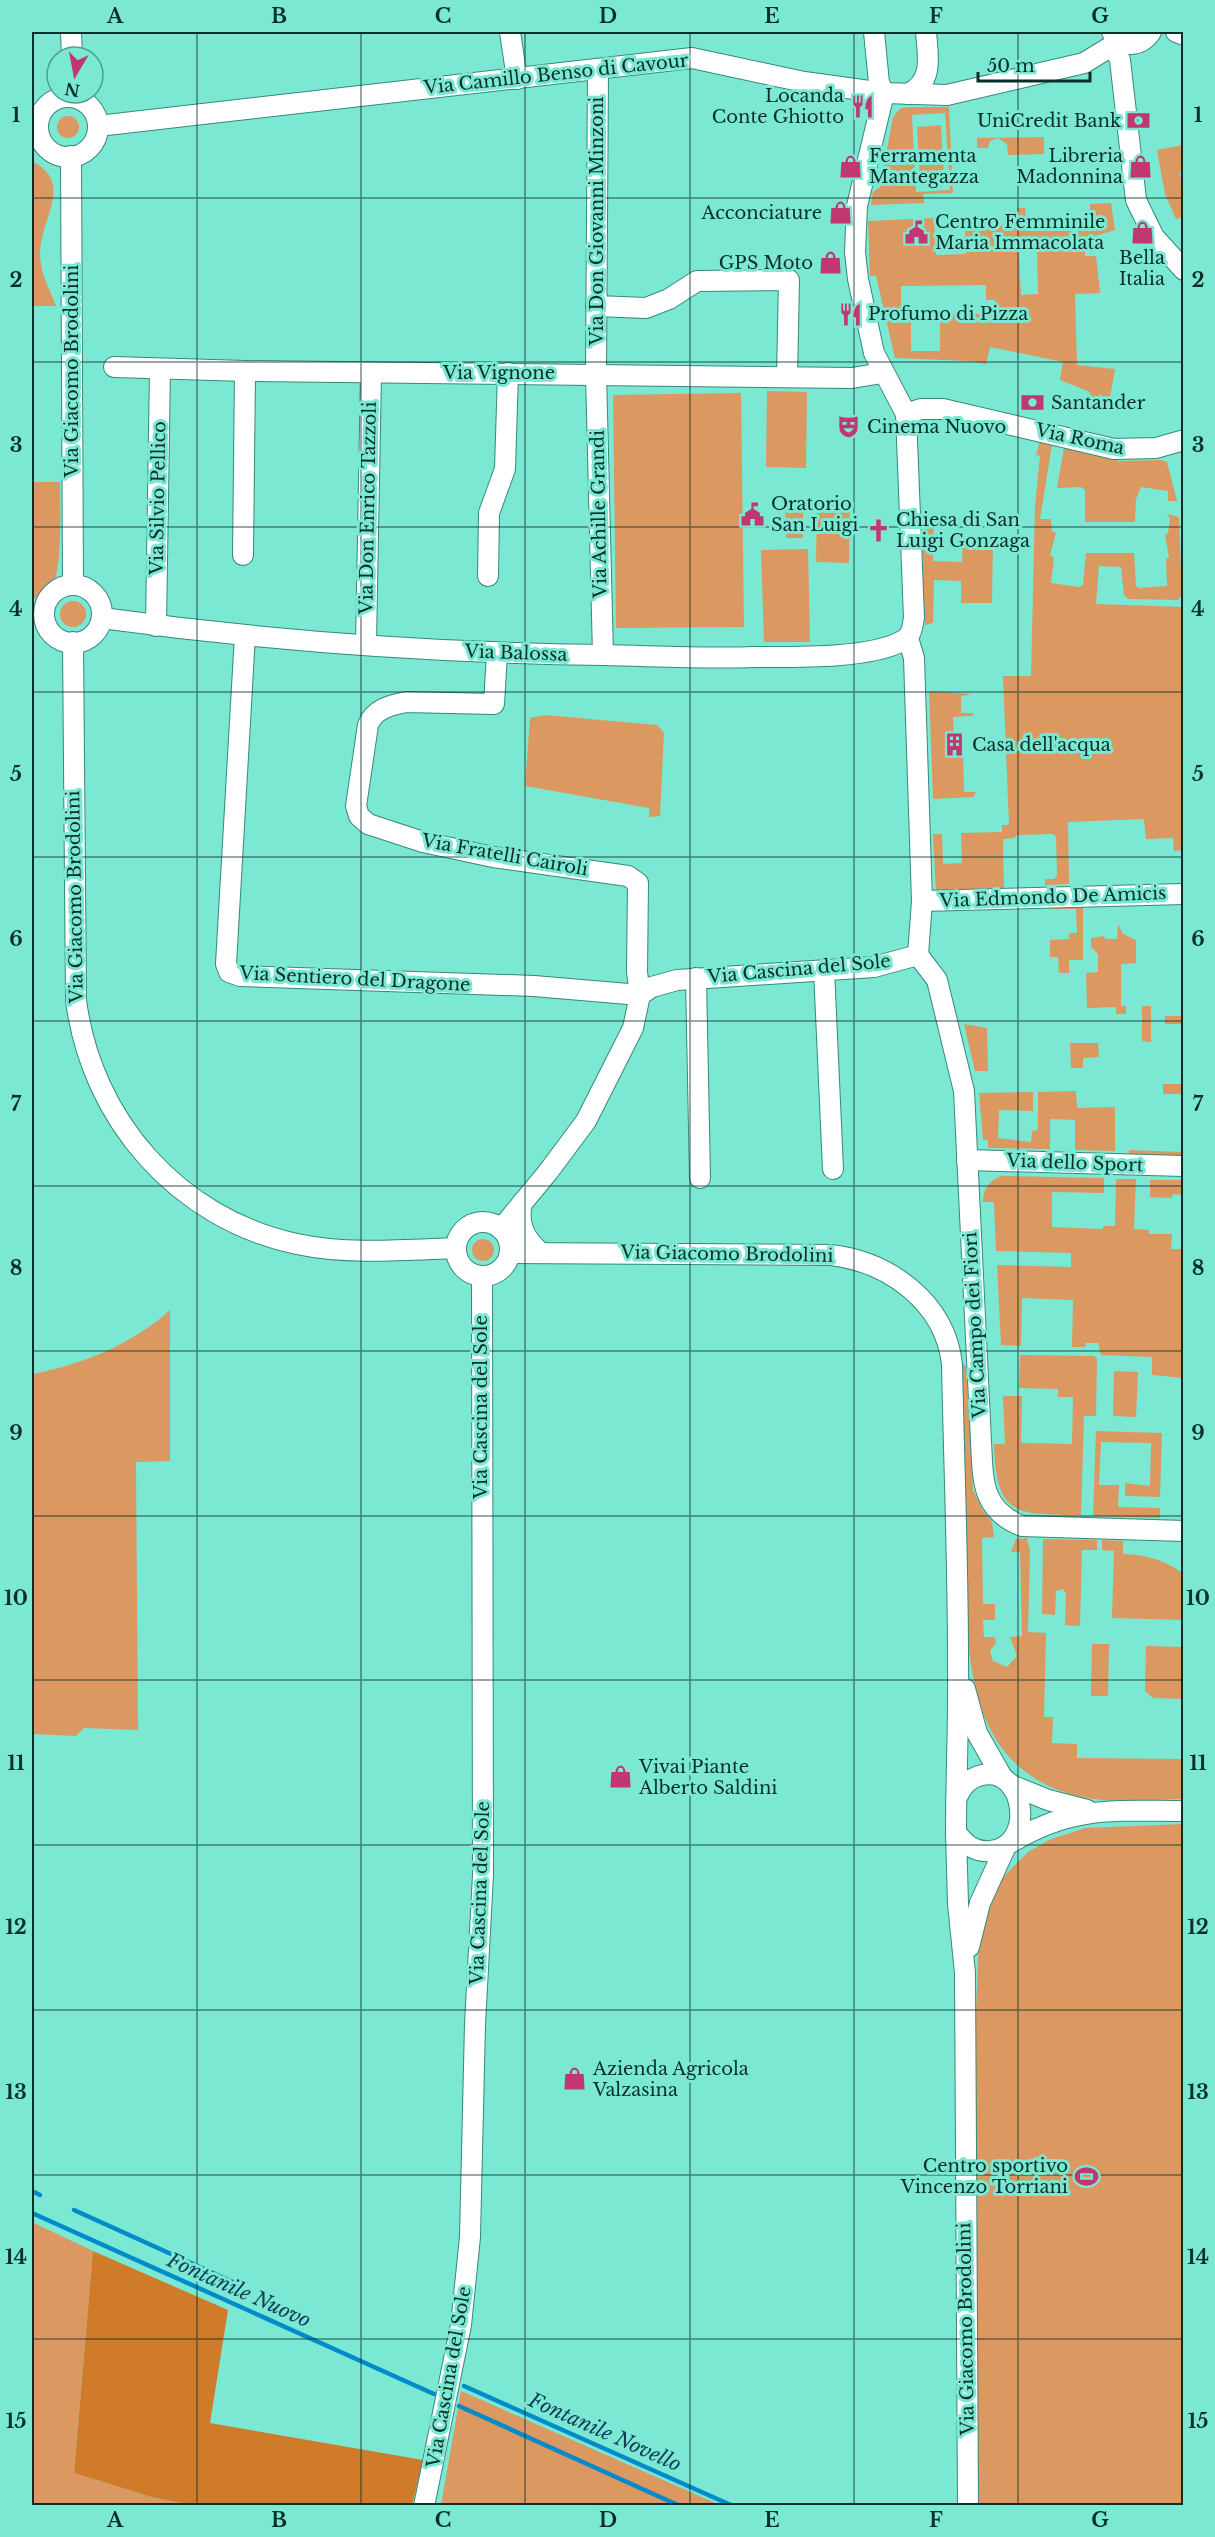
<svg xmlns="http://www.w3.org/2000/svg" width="1215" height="2537" font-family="'Libre Baskerville',serif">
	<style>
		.green { fill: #db9860; fill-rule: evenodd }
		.forest { fill: #cf7b2a }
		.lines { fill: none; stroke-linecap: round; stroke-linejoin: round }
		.stream { stroke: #018bcb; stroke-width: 4.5 }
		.minor-casing { stroke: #34897a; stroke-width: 22 }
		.minor { stroke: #fff; stroke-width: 20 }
		.grid { fill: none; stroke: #0a2e28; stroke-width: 1.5; stroke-opacity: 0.55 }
		.labels { text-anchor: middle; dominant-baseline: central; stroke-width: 6; stroke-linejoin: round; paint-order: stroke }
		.street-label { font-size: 18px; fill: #0a2e28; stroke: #7be8d4 }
		.poi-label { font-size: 18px; fill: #0a2e28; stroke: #7be8d4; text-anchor: start }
		.water-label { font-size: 20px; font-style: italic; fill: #103d58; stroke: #7be8d4 }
		.neatline { fill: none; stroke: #0a2e28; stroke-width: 2 }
		.grid-label { font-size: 20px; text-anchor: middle; font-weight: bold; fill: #0a2e28 }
	</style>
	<rect width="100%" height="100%" fill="#7be8d4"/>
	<g class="green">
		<path d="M910 107H949L953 193 923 194 924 203 871 205 873 192 880 187 893 117 901 108ZM945 113 950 190 916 192 912 115Z"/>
		<circle cx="68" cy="127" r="11"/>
		<polygon points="941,125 944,179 920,180 917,127"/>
		<polygon points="1044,137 1044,154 1008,155 1007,144 998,138 990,141 988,148 977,148 977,138"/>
		<polygon points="1183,145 1183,165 1180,174 1183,190 1183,217 1176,219 1165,194 1157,150"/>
		<path d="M32 161C75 183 40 219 40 253 40 274 49 287 56 306H32Z"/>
		<path d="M1111 203 1115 230 1085 239V256H1096L1100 293 1075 294 1077 365 1115 369 1109 403 1100 394 1094 407 1086 404 1090 392 1060 380 1063 362 990 347 986 364 970 361 895 358 876 276H870L868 221 934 218 936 255 966 254 965 226H980V217H990L993 224 1000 226 1007 223 1010 216H1017V208H1025L1026 222 1063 221 1064 231 1091 229 1090 204ZM1019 252H1037L1038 294 1021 295ZM986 285V300H995V314H940V351H911V315L901 314V286Z"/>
		<polygon points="767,391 807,392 806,468 766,467"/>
		<polygon points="741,393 744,627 616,628 613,395"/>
		<polygon points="1040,441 1052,445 1040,519 1051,519 1052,531 1056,533 1050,555 1054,558 1051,583 1079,587 1083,585 1086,553 1134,553 1136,586 1139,588 1167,586 1166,559 1169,557 1165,535 1168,533 1170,519 1167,514 1179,517 1182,595 1178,600 1128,599 1124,595 1121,567 1099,566 1096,604 1183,607 1183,850 1174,851 1173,838 1146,839 1144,819 1068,822 1069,884 1045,885 1045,879 1054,879 1057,875 1056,837 1053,834 1017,835 1014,838 1003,839 1004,892 936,893 933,834 942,834 943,864 962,863 961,833 1002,832 1002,825 1009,825 1003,676 1031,676 1035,506 1040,456 1036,455"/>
		<polygon points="1064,448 1119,461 1162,460 1167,462 1177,501 1168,501 1168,491 1141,487 1136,499 1135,522 1085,522 1085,490 1081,487 1057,488"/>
		<path d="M32 482H60C60 504 63 573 51 589 46 595 39 597 32 599Z"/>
		<polygon points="785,501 803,501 803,538 786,538"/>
		<polygon points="817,502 850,502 849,563 816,562"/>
		<polygon points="921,514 934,516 933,561 962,562 963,539 993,540 992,603 961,603 961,581 934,580 933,623 925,625"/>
		<polygon points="808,549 810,642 764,642 761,550"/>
		<circle cx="73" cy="614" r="13"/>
		<polygon points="929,691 972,694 961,696 961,713 973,713 973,716 953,717 954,739 948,740 949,751 963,750 964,792 976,792 973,797 933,799"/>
		<polygon points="545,715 657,725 664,733 660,816 649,817 649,808 525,786 530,718"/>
		<polygon points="1083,904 1083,960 1069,960 1069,973 1059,973 1058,957 1050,957 1050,940 1069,939 1069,933 1077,933 1076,909 1049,909 1049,905"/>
		<polygon points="1118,924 1123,934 1136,940 1136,963 1121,964 1121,1006 1126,1006 1126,1014 1116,1014 1116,1007 1087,1008 1086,973 1098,972 1098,954 1091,947 1091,938 1103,936 1106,939 1117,939"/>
		<polygon points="1142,1006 1151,1006 1151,1042 1142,1041"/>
		<rect x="1165" y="1016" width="18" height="8"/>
		<polygon points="964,1024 987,1028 988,1071 975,1071"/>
		<polygon points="1070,1043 1098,1043 1099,1057 1083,1058 1083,1068 1071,1068"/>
		<rect x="1163" y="1084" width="20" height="10"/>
		<polygon points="1076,1091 1077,1108 1115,1107 1115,1151 1075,1150 1075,1120 1050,1119 1050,1149 988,1148 988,1140 983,1140 979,1093 1033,1092 1033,1111 999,1110 998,1138 1031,1142 1032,1131 1038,1130 1038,1092"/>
		<polygon points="1129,1150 1183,1152 1183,1156 1129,1154"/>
		<path d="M1001 1176 1104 1178V1193L1052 1192V1227L1103 1229V1226H1115L1116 1179H1136L1134 1229 1149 1230V1234H1172L1171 1249H1183V1378L1152 1375V1357L1101 1355 1098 1343H1086L1085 1347H1072L1073 1300 1022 1298 1021 1346 1001 1345 997 1265 1071 1267V1253L996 1251 994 1202H983C983 1189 989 1181 1001 1176Z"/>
		<polygon points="1150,1180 1183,1180 1183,1195 1173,1194 1172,1198 1150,1197"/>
		<circle cx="483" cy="1250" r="11"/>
		<path d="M170 1310V1461L136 1462 138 1730 84 1728 76 1736 32 1734V1374C81 1365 133 1344 170 1310Z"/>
		<path d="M1020 1355 1094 1356 1097 1359 1096 1416H1084L1081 1515C1017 1514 996 1518 994 1444H1005L1003 1396H1022L1021 1443 1072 1444 1073 1397H1058V1389L1019 1388Z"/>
		<path d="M963 1364 966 1366 973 1490 983 1511 992 1522 994 1537 982 1538 983 1604H995V1620H983L984 1637H995L996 1643 990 1651 993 1661 1007 1667 1017 1656 1010 1637 1022 1636 1020 1552H1011L1016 1539 1027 1538 1030 1551 1028 1632 1046 1633 1044 1717H1053L1052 1743 1077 1744V1758L1183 1759V1799C1149 1799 1108 1805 1074 1795 955 1763 967 1631 966 1533 965 1495 964 1457 963 1419 963 1401 960 1381 963 1364Z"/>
		<polygon points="1114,1371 1138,1372 1136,1417 1113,1416"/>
		<polygon points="1096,1431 1162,1433 1160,1497 1125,1496 1125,1483 1150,1486 1151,1443 1101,1442 1099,1485 1119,1485 1118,1507 1160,1508 1160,1518 1093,1516"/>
		<polygon points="1043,1539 1097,1540 1097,1550 1082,1550 1080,1626 1065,1625 1066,1593 1063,1589 1056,1591 1055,1615 1042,1614"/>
		<path d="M1102 1540 1123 1541V1554C1148 1555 1163 1560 1183 1573V1620L1112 1618 1114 1551 1102 1550Z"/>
		<polygon points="1092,1644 1109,1644 1108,1696 1091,1696"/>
		<polygon points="1146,1646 1183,1647 1183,1699 1153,1698 1145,1691"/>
		<polygon points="1183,1824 1183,2505 976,2506 973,2088 979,1936 993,1893 1006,1874 1028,1852 1049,1840 1085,1828"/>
		<polygon points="32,2222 93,2251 74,2473 155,2498 192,2505 32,2506"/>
		<polygon points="461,2391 720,2505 441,2505"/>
	</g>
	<polygon class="forest" points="93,2251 228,2310 210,2423 423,2460 412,2505 192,2505 155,2498 74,2473"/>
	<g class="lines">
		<g class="stream">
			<polyline points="32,2191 40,2195"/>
			<polyline points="74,2210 235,2283"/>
			<polyline points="32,2213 434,2394"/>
			<polyline points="464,2386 733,2506"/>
			<polyline points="459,2406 680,2506"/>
		</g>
		<defs>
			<g id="minor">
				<polyline points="71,32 72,57"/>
				<polyline points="510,32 517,79"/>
				<polyline points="874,32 879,83 884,93"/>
				<path d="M1112 32C1121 49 1141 47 1151 32"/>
				<polyline points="1176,32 1184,35"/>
				<polyline points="1114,47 1120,60 1136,200 1154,237 1184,270"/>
				<polyline points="598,69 596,373 603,655"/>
				<path d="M908 94C934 81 928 57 926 32"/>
				<circle cx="68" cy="127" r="30"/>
				<polyline points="98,126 692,58 804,82 884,93 947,95 1084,63 1120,41"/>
				<polyline points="71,156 73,585"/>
				<polyline points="596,306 646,308 669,299 697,281 789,280 787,377"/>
				<polyline points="114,367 245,371 852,378 882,373"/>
				<polyline points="906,414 921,409 943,409 1114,449 1156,448 1184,440"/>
				<polyline points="243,555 245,371"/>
				<polyline points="488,576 489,513 505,469 508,373"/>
				<circle cx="73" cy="614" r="29"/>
				<path d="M102 618C268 641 437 653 604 655 654 656 704 659 754 657 792 657 870 659 902 641 912 636 912 628 914 618L906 414 874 353 858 279 855 252 857 206 884 93"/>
				<polyline points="156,626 160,369"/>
				<polyline points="245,635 226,964 229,972 240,976 534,986 640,995"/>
				<polyline points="908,638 914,658 922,901 918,955"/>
				<path d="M73 642 76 1000C91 1119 178 1219 297 1244 348 1255 404 1250 456 1248"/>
				<polyline points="366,643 371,373"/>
				<path d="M497 654 494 704 406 702C391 705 374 709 368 725L356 806 359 816 368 824 423 842 493 857 628 876 638 883 637 972 640 995 633 1028 586 1121 548 1172 501 1229"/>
				<polyline points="922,901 1184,894"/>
				<path d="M918 955 937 980 964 1091 981 1441C983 1480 981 1510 1022 1526L1184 1531"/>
				<polyline points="824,970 833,1169"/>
				<polyline points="696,978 700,1178"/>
				<polyline points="640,995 652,987 677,980 874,967 918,955"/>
				<polyline points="967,1160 1184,1166"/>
				<path d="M522 1203C517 1225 525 1239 541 1253"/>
				<circle cx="483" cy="1249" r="27"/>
				<path d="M510 1253 831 1255C889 1262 945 1302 952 1364 954 1463 958 1561 958 1660 959 1717 956 1775 956 1832 964 1844 976 1853 991 1851 1036 1846 1026 1766 982 1775 968 1778 961 1787 956 1800"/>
				<polyline points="965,1689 977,1733 1002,1777"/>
				<polyline points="1011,1785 1048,1800 1087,1810"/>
				<polyline points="956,1832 958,1904 965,1973 968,2506"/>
				<path d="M1012 1842C1072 1805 1116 1811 1184 1811"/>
				<polyline points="969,1947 980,1903 1005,1848"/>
				<polyline points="424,2506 461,2325 470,2237 475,2024 483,1875 482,1277"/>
			</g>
		</defs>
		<use href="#minor" class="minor-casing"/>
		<use href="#minor" class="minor"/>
	</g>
	<path class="grid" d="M197 32V2506M361 32V2506M525 32V2506M690 32V2506M854 32V2506M1018 32V2506M32 198H1184M32 362H1184M32 527H1184M32 692H1184M32 857H1184M32 1021H1184M32 1186H1184M32 1351H1184M32 1516H1184M32 1680H1184M32 1845H1184M32 2010H1184M32 2175H1184M32 2339H1184"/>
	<defs>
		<symbol id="restaurant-bare" viewBox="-9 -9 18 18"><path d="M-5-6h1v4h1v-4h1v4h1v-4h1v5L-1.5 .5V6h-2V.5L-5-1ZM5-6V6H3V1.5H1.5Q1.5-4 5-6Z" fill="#c13770" stroke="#7be8d4" stroke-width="2.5" paint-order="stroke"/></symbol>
		<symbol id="bank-bare" viewBox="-9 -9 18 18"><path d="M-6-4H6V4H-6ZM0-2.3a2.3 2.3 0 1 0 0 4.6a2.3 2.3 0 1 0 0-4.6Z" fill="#c13770" stroke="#7be8d4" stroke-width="2.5" paint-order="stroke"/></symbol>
		<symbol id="shop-bare" viewBox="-9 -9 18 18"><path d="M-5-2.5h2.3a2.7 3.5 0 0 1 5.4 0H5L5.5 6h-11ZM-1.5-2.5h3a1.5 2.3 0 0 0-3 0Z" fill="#c13770" stroke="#7be8d4" stroke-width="2.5" paint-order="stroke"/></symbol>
		<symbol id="civic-bare" viewBox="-9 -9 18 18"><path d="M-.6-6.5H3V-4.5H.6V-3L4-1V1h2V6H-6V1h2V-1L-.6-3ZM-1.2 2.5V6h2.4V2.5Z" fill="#c13770" stroke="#7be8d4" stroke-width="2.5" paint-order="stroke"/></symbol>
		<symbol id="theatre-bare" viewBox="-9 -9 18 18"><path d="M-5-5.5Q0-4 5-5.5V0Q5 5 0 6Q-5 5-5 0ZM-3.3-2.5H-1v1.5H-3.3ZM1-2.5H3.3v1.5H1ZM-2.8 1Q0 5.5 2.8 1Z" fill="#c13770" stroke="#7be8d4" stroke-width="2.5" paint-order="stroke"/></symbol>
		<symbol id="church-bare" viewBox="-9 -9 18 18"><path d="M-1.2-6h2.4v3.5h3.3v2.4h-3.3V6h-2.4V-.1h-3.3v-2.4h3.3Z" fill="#c13770" stroke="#7be8d4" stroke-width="2.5" paint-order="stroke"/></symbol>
		<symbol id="building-bare" viewBox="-9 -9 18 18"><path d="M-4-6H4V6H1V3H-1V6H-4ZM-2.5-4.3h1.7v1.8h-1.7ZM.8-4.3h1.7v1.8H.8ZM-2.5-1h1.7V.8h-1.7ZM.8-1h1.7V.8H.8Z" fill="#c13770" stroke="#7be8d4" stroke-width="2.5" paint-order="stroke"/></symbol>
		<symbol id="stadium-bare" viewBox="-9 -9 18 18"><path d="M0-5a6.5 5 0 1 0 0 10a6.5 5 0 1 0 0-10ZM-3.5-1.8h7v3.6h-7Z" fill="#c13770" stroke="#7be8d4" stroke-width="2.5" paint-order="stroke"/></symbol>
	</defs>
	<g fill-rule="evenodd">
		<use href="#restaurant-bare" x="846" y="90" width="33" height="33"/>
		<use href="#bank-bare" x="1122" y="104" width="33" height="33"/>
		<use href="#shop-bare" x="834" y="150" width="33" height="33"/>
		<use href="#shop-bare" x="1124" y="150" width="33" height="33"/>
		<use href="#shop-bare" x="824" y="196" width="33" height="33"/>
		<use href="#civic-bare" x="900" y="216" width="33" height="33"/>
		<use href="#shop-bare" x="1126" y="216" width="33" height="33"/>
		<use href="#shop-bare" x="814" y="246" width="33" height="33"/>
		<use href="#restaurant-bare" x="834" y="298" width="33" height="33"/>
		<use href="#bank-bare" x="1016" y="386" width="33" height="33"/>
		<use href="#theatre-bare" x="832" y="410" width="33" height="33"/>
		<use href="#civic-bare" x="736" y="498" width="33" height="33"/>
		<use href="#church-bare" x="862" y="514" width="33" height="33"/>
		<use href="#building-bare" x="938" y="728" width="33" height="33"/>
		<use href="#shop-bare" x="604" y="1760" width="33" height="33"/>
		<use href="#shop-bare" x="558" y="2062" width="33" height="33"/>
		<use href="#stadium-bare" x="1070" y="2160" width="33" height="33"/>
	</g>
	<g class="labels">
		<g class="street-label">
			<text transform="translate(556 74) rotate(-6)">Via Camillo Benso di Cavour</text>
			<text transform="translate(597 221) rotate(-90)">Via Don Giovanni Minzoni</text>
			<text transform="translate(72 371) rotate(-90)">Via Giacomo Brodolini</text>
			<text x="499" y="373">Via Vignone</text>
			<text transform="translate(1080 439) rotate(12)">Via Roma</text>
			<text transform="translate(158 498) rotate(-89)">Via Silvio Pellico</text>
			<text transform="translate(368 508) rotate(-89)">Via Don Enrico Tazzoli</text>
			<text transform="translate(599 514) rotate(-91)">Via Achille Grandi</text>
			<text transform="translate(516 653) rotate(2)">Via Balossa</text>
			<text transform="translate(505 855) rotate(10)">Via Fratelli Cairoli</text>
			<text transform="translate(75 897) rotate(-91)">Via Giacomo Brodolini</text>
			<text transform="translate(1053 897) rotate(-2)">Via Edmondo De Amicis</text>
			<text transform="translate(799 969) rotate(-5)">Via Cascina del Sole</text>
			<text transform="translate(355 979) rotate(3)">Via Sentiero del Dragone</text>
			<text transform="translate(1075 1163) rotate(2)">Via dello Sport</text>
			<text transform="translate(727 1254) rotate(1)">Via Giacomo Brodolini</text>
			<text transform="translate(975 1325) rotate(-93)">Via Campo dei Fiori</text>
			<text transform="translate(481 1407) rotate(-90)">Via Cascina del Sole</text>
			<text transform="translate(480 1893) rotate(-88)">Via Cascina del Sole</text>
			<text transform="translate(966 2329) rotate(-91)">Via Giacomo Brodolini</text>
			<text transform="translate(449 2377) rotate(-80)">Via Cascina del Sole</text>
		</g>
		<g class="poi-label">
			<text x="844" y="96" text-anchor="end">Locanda<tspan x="844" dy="21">Conte Ghiotto</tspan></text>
			<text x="1121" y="121" text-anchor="end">UniCredit Bank</text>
			<text x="869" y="156">Ferramenta<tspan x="869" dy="21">Mantegazza</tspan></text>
			<text x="1123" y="156" text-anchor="end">Libreria<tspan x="1123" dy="21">Madonnina</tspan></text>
			<text x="822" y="213" text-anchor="end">Acconciature</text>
			<text x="935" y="222">Centro Femminile<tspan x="935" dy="21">Maria Immacolata</tspan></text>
			<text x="1142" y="258" text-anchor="middle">Bella<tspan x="1142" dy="21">Italia</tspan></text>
			<text x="813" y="263" text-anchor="end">GPS Moto</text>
			<text x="868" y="314">Profumo di Pizza</text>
			<text x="1051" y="403">Santander</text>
			<text x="867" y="427">Cinema Nuovo</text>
			<text x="771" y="504">Oratorio<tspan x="771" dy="21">San Luigi</tspan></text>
			<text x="896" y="520">Chiesa di San<tspan x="896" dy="21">Luigi Gonzaga</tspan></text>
			<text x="972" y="745">Casa dell'acqua</text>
			<text x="639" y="1767">Vivai Piante<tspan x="639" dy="21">Alberto Saldini</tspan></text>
			<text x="593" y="2069">Azienda Agricola<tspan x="593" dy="21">Valzasina</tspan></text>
			<text x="1068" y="2166" text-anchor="end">Centro sportivo<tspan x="1068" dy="21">Vincenzo Torriani</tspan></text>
		</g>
		<g class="water-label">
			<text transform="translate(239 2290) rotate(24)">Fontanile Nuovo</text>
			<text transform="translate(605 2432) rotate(24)">Fontanile Novello</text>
		</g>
	</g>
	<rect width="1215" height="2537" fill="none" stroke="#7be8d4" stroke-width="66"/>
	<g transform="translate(75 75) rotate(190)"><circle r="28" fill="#7be8d4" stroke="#4e9e8f" stroke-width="1.5"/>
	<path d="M0-4.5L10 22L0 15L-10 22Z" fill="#c13770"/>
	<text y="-9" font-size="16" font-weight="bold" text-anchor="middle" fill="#0a2e28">N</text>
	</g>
	<path d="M978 72v9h112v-9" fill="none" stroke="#0a2e28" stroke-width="3"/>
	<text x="987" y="72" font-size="18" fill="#0a2e28" stroke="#7be8d4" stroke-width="4.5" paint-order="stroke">50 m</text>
	<rect x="33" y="33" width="1149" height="2471" class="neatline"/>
	<g class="grid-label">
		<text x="115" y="23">A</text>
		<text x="279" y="23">B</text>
		<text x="443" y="23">C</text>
		<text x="608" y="23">D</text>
		<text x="772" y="23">E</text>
		<text x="936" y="23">F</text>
		<text x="1100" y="23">G</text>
		<text x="16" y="122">1</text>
		<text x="1198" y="122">1</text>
		<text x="16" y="287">2</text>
		<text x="1198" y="287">2</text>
		<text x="16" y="452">3</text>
		<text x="1198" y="452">3</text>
		<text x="16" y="616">4</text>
		<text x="1198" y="616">4</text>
		<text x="16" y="781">5</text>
		<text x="1198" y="781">5</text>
		<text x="16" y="946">6</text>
		<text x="1198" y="946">6</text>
		<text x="16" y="1111">7</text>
		<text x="1198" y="1111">7</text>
		<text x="16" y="1275">8</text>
		<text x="1198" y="1275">8</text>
		<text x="16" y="1440">9</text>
		<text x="1198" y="1440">9</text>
		<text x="16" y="1605">10</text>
		<text x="1198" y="1605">10</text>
		<text x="16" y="1770">11</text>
		<text x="1198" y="1770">11</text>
		<text x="16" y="1934">12</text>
		<text x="1198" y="1934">12</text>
		<text x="16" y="2099">13</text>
		<text x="1198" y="2099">13</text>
		<text x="16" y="2264">14</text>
		<text x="1198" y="2264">14</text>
		<text x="16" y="2428">15</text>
		<text x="1198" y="2428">15</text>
		<text x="115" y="2527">A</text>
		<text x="279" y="2527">B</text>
		<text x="443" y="2527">C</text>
		<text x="608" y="2527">D</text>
		<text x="772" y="2527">E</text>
		<text x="936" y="2527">F</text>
		<text x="1100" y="2527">G</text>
	</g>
</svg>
